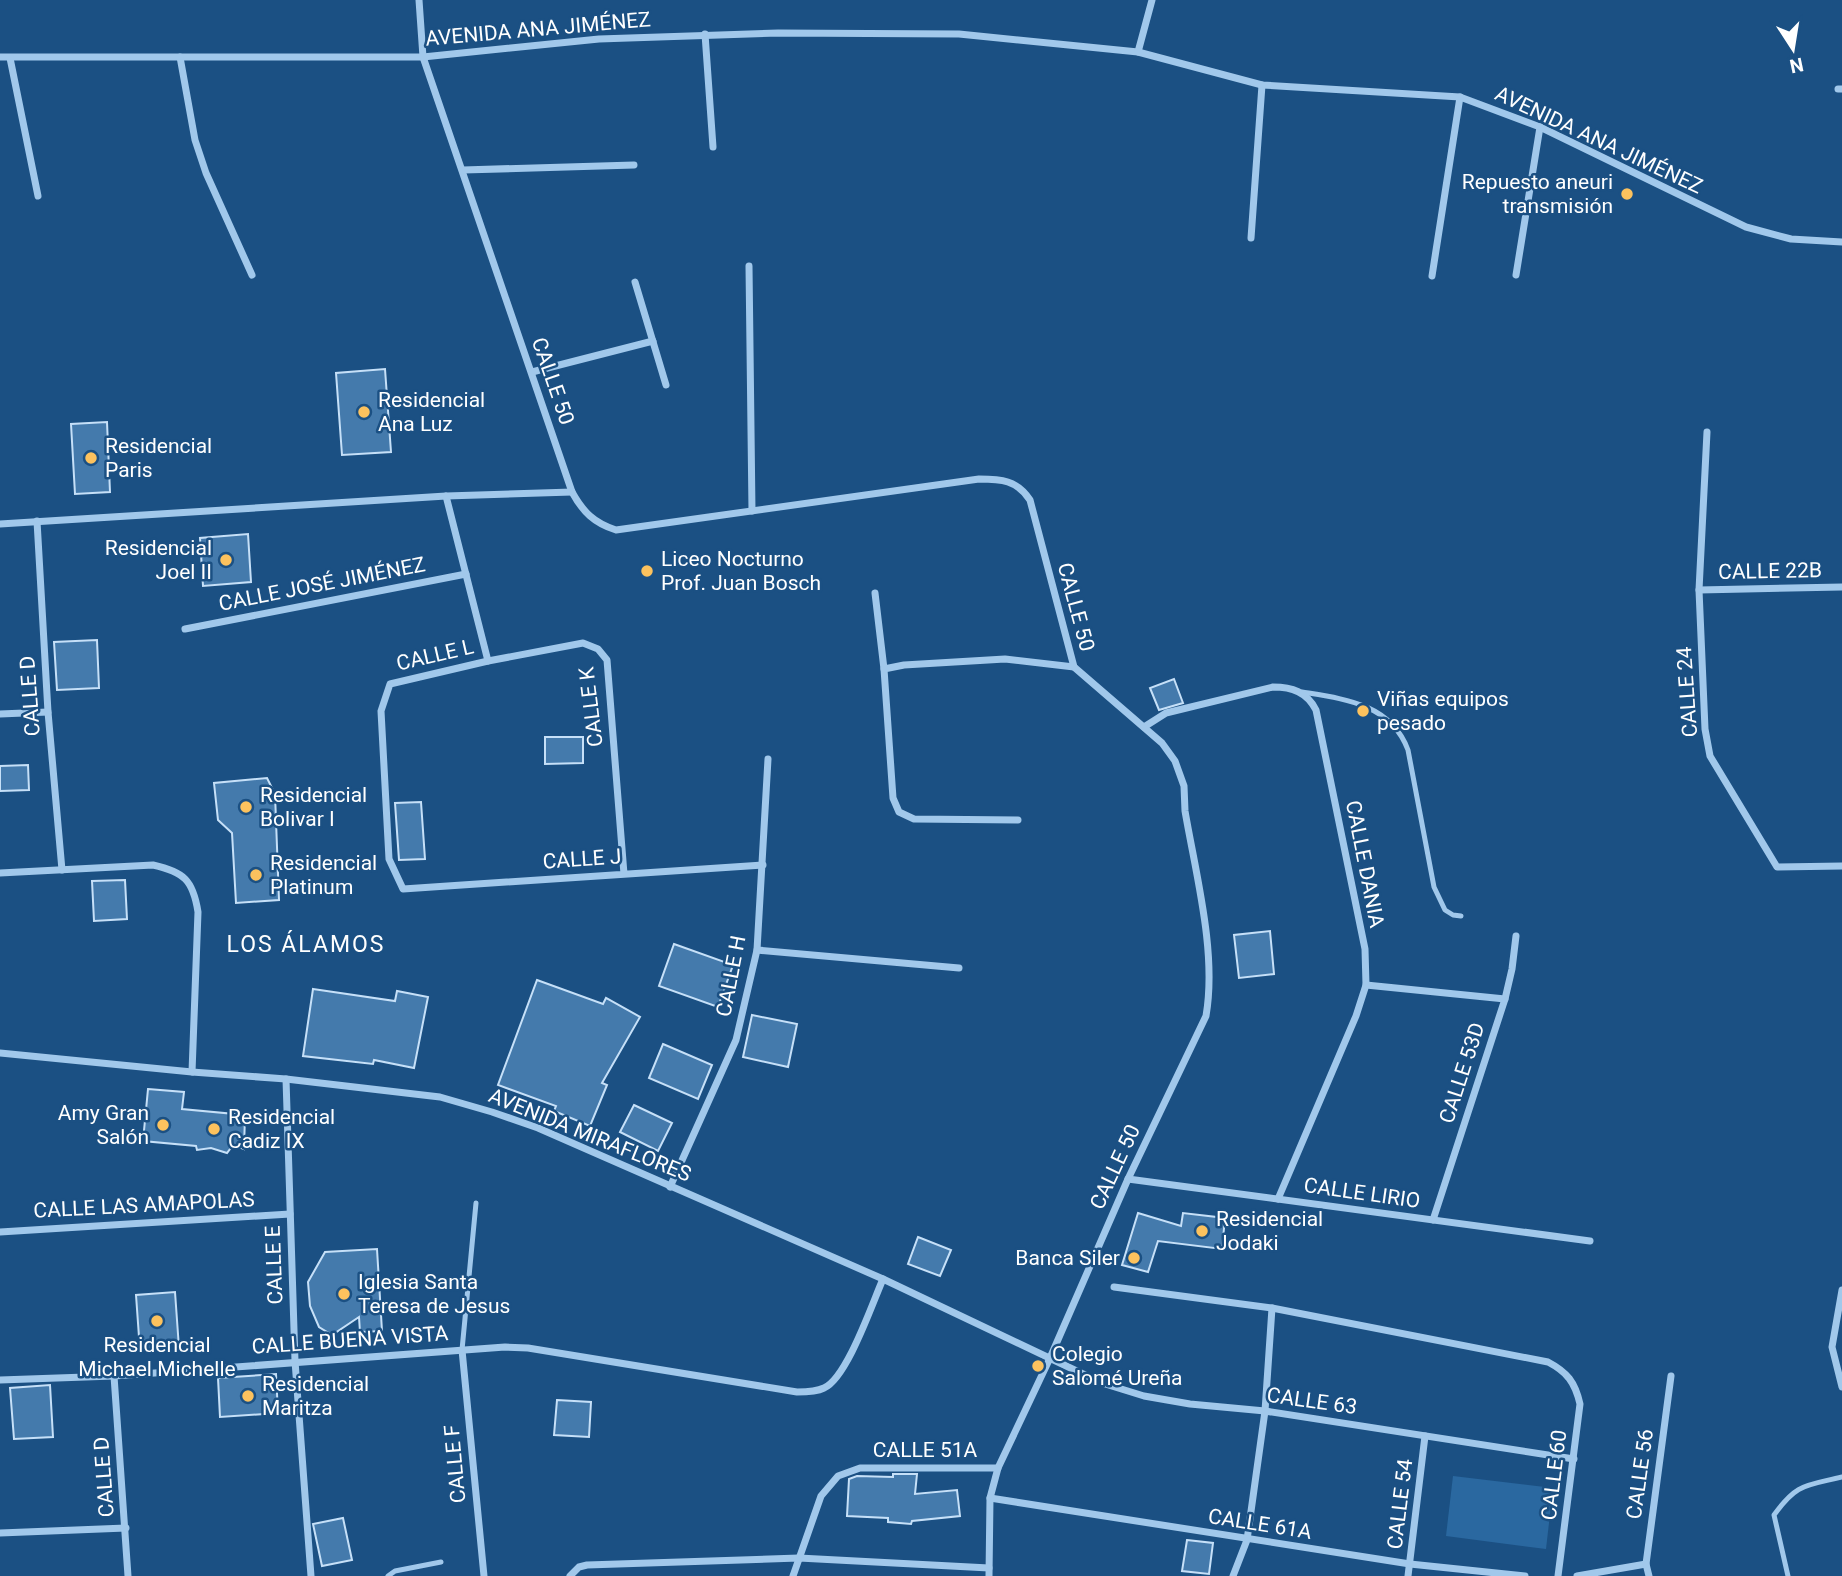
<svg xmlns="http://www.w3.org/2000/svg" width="1842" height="1576" font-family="Roboto,sans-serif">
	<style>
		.green { fill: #2a68a0 }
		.building { fill: #447aac; stroke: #c6e0f8; stroke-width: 2 }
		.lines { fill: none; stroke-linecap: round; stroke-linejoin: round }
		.lane { stroke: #a1c8eb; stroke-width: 5 }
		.street { stroke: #a1c8eb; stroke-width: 7 }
		.poi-dot { fill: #fcc25e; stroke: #1b5083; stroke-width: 2.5 }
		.labels { text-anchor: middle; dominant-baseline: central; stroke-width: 5; stroke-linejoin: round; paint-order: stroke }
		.street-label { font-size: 21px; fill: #fff; stroke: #1b5083 }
		.poi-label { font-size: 21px; fill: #fff; stroke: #1b5083; text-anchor: start }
		.neighbourhood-label { font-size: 23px; letter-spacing: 2px; fill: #fff; stroke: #1b5083 }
	</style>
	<rect width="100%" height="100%" fill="#1b5083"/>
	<polygon class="green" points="1453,1476 1553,1488 1546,1549 1446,1536"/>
	<g class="building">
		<polygon points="385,369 391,452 342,455 336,373"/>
		<polygon points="107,422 110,492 75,494 71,424"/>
		<polygon points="248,534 251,582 203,586 200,538"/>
		<polygon points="97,640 99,688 57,690 54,642"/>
		<polygon points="1174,679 1183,703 1159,710 1150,688"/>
		<polygon points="545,737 583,737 583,763 545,764"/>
		<polygon points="28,765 29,790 0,791 0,766"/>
		<polygon points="267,778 275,794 279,900 236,903 232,833 218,820 214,783"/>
		<polygon points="421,802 425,859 399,860 395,803"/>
		<polygon points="125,880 127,919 94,921 92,881"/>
		<polygon points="1270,931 1274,974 1239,978 1234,935"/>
		<polygon points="674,944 733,965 718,1007 659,986"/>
		<polygon points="537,980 603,1004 606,998 640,1017 602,1083 607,1085 590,1126 554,1111 556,1106 498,1085"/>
		<polygon points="313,989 395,1001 397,991 428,997 414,1068 374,1060 373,1064 303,1056"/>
		<polygon points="752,1015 797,1024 788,1067 743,1057"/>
		<polygon points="663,1044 712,1065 698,1099 649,1078"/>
		<polygon points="148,1089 184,1092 182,1109 245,1115 244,1149 233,1145 227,1153 211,1148 197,1150 196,1146 143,1141"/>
		<polygon points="634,1105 672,1123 658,1151 620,1132"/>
		<polygon points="1138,1213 1181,1226 1183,1213 1225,1218 1222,1249 1158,1241 1148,1272 1122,1265"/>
		<polygon points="918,1237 951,1250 940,1276 908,1264"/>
		<polygon points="377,1249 382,1331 360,1332 359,1317 332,1335 319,1327 310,1306 308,1282 325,1252"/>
		<polygon points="175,1292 179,1348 140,1351 136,1295"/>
		<polygon points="276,1374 278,1413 220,1417 218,1378"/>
		<polygon points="50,1385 53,1437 14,1439 10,1388"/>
		<polygon points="557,1400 591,1402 589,1437 554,1435"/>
		<polygon points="893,1474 917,1474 915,1494 957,1490 960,1516 912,1521 911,1524 888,1522 888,1518 847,1516 849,1479 857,1476 893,1477"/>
		<polygon points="343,1518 352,1560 322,1566 313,1524"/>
		<polygon points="1187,1540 1213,1543 1209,1574 1182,1571"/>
	</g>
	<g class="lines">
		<g class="lane">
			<path d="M1302 692C1345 699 1391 704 1408 750L1434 887 1445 910 1453 915 1461 916"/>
			<polyline points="462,1350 476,1203"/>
			<polyline points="388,1576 395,1571 441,1562"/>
			<path d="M1788 1576 1774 1515C1797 1483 1805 1486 1842 1477"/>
		</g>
		<g class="street">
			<path d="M419 0 423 57 572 492C583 512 594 523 616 530L979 479C1001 479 1017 480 1030 500L1074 667 1162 743 1175 761 1184 786 1185 811C1196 875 1217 953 1206 1016L1128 1179 1050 1358 998 1468 990 1498 989 1576"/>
			<polyline points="705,34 713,147"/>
			<polyline points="1138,52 1152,0"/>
			<polyline points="0,57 423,57 599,39 778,33 959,34 1138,52 1262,85 1460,97 1540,127 1746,227 1791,239 1842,242"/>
			<polyline points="180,57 195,140 206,173 252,275"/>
			<polyline points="10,58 38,196"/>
			<polyline points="1838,89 1842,89"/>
			<polyline points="463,170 634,165"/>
			<polyline points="1251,238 1262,85"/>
			<polyline points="749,266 752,511"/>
			<polyline points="1516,275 1540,127"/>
			<polyline points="1432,276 1460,97"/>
			<polyline points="635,282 666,385"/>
			<polyline points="532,372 653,341"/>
			<polyline points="1707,432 1699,590 1705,729 1710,756 1777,867 1842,866"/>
			<polyline points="446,496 488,661"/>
			<polyline points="37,521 48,712 62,870"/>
			<polyline points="0,524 446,496 572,492"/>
			<polyline points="1699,590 1842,587"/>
			<polyline points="875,593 884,669"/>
			<polyline points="185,629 466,574"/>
			<polyline points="0,714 48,712"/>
			<path d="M1144 727 1166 713 1273 687C1292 687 1307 692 1316 710L1365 949 1366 985 1356 1016 1278 1199"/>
			<polyline points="1018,820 914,819 899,812 893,798 884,669 904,665 1005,659 1074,667"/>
			<path d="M0 873 153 865C184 872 193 880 198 912L192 1072"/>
			<polyline points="624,874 607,660 598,649 583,643 488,661 390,684 381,711 389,859 403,889 763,865"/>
			<polyline points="757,950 959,968"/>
			<polyline points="1366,985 1505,999"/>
			<polyline points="0,1053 192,1072 286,1079 440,1097 492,1112 538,1128 883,1279 1102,1383 1144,1396 1190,1404 1265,1411 1574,1459"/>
			<polyline points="286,1079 295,1361 311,1576"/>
			<polyline points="1128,1179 1590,1241"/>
			<polyline points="670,1187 736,1040 757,950 768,759"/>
			<polyline points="1433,1220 1505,999 1512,969 1516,936"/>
			<polyline points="0,1232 290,1214"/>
			<path d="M1114 1287 1272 1308 1548 1362C1567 1372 1575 1382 1580 1404L1558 1576"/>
			<polyline points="1842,1290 1832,1347 1842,1387"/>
			<polyline points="462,1350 484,1576"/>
			<polyline points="114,1376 128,1576"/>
			<path d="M0 1380 114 1376 505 1347 528 1348 797 1392C806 1392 816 1392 824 1388 847 1378 872 1304 883 1279"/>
			<polyline points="990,1498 1410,1564 1525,1576"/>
			<polyline points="0,1533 126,1528"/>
			<polyline points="570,1576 579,1567 587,1565 799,1558 989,1568"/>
			<polyline points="793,1576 821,1496 838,1476 860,1468 998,1468"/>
			<polyline points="1233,1576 1247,1540 1265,1411 1272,1308"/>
			<polyline points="1408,1576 1425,1436"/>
			<polyline points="1577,1576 1646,1564"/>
			<polyline points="1649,1576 1646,1564 1671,1376"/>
		</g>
	</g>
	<g class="poi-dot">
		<circle cx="1627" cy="194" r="7"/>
		<circle cx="364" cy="412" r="7"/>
		<circle cx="91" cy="458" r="7"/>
		<circle cx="226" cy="560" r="7"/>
		<circle cx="647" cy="571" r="7"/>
		<circle cx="1363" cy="711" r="7"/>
		<circle cx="246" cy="807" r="7"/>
		<circle cx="256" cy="875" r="7"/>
		<circle cx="163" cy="1125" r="7"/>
		<circle cx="214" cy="1129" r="7"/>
		<circle cx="1202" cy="1231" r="7"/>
		<circle cx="1134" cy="1258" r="7"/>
		<circle cx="344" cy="1294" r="7"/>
		<circle cx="157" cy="1321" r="7"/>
		<circle cx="1038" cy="1366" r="7"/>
		<circle cx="248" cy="1396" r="7"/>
	</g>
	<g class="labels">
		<g class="street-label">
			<text transform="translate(538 29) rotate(-5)">AVENIDA ANA JIMÉNEZ</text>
			<text transform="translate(1599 140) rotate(25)">AVENIDA ANA JIMÉNEZ</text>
			<text transform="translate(553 381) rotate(71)">CALLE 50</text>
			<text transform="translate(1770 571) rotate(-1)">CALLE 22B</text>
			<text transform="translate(322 584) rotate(-11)">CALLE JOSÉ JIMÉNEZ</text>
			<text transform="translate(1076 607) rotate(75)">CALLE 50</text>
			<text transform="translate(435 655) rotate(-13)">CALLE L</text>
			<text transform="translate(1687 692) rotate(-94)">CALLE 24</text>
			<text transform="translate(30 696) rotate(-94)">CALLE D</text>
			<text transform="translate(591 707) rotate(-97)">CALLE K</text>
			<text transform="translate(582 859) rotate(-4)">CALLE J</text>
			<text transform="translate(1365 864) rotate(79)">CALLE DANIA</text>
			<text transform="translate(731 976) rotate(-79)">CALLE H</text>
			<text transform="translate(1462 1073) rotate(-72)">CALLE 53D</text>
			<text transform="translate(590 1135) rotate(22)">AVENIDA MIRAFLORES</text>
			<text transform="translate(1115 1167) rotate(-65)">CALLE 50</text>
			<text transform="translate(1362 1193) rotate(8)">CALLE LIRIO</text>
			<text transform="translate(144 1205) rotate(-3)">CALLE LAS AMAPOLAS</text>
			<text transform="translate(274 1265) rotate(-92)">CALLE E</text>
			<text transform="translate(350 1340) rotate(-4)">CALLE BUENA VISTA</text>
			<text transform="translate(1312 1401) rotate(8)">CALLE 63</text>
			<text x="925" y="1450">CALLE 51A</text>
			<text transform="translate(455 1464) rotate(-95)">CALLE F</text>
			<text transform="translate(1640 1474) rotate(-82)">CALLE 56</text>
			<text transform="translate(1554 1475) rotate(-83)">CALLE 60</text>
			<text transform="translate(104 1477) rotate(-94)">CALLE D</text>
			<text transform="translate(1400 1504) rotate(-83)">CALLE 54</text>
			<text transform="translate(1260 1524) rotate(9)">CALLE 61A</text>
		</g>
		<g class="poi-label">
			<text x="1613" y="182" text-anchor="end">Repuesto aneuri<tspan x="1613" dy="24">transmisión</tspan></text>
			<text x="378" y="400">Residencial<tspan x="378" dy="24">Ana Luz</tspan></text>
			<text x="105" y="446">Residencial<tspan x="105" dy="24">Paris</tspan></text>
			<text x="212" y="548" text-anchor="end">Residencial<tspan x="212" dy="24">Joel II</tspan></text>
			<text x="661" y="559">Liceo Nocturno<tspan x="661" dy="24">Prof. Juan Bosch</tspan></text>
			<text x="1377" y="699">Viñas equipos<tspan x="1377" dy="24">pesado</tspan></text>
			<text x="260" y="795">Residencial<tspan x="260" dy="24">Bolivar I</tspan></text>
			<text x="270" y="863">Residencial<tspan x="270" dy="24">Platinum</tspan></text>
			<text x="149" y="1113" text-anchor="end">Amy Gran<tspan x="149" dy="24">Salón</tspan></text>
			<text x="228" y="1117">Residencial<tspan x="228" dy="24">Cadiz IX</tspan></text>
			<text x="1216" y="1219">Residencial<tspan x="1216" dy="24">Jodaki</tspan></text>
			<text x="1120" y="1258" text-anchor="end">Banca Siler</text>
			<text x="358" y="1282">Iglesia Santa<tspan x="358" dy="24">Teresa de Jesus</tspan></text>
			<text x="157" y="1345" text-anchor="middle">Residencial<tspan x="157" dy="24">Michael Michelle</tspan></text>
			<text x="1052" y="1354">Colegio<tspan x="1052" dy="24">Salomé Ureña</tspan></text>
			<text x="262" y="1384">Residencial<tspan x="262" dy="24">Maritza</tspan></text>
		</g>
		<g class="neighbourhood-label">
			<text x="306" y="944">LOS ÁLAMOS</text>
		</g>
	</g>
	<g transform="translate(1793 49) rotate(168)" stroke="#1b5083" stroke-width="5" paint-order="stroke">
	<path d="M0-5L12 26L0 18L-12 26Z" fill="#ffffff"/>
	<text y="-10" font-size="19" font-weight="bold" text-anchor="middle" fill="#ffffff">N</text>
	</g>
</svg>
